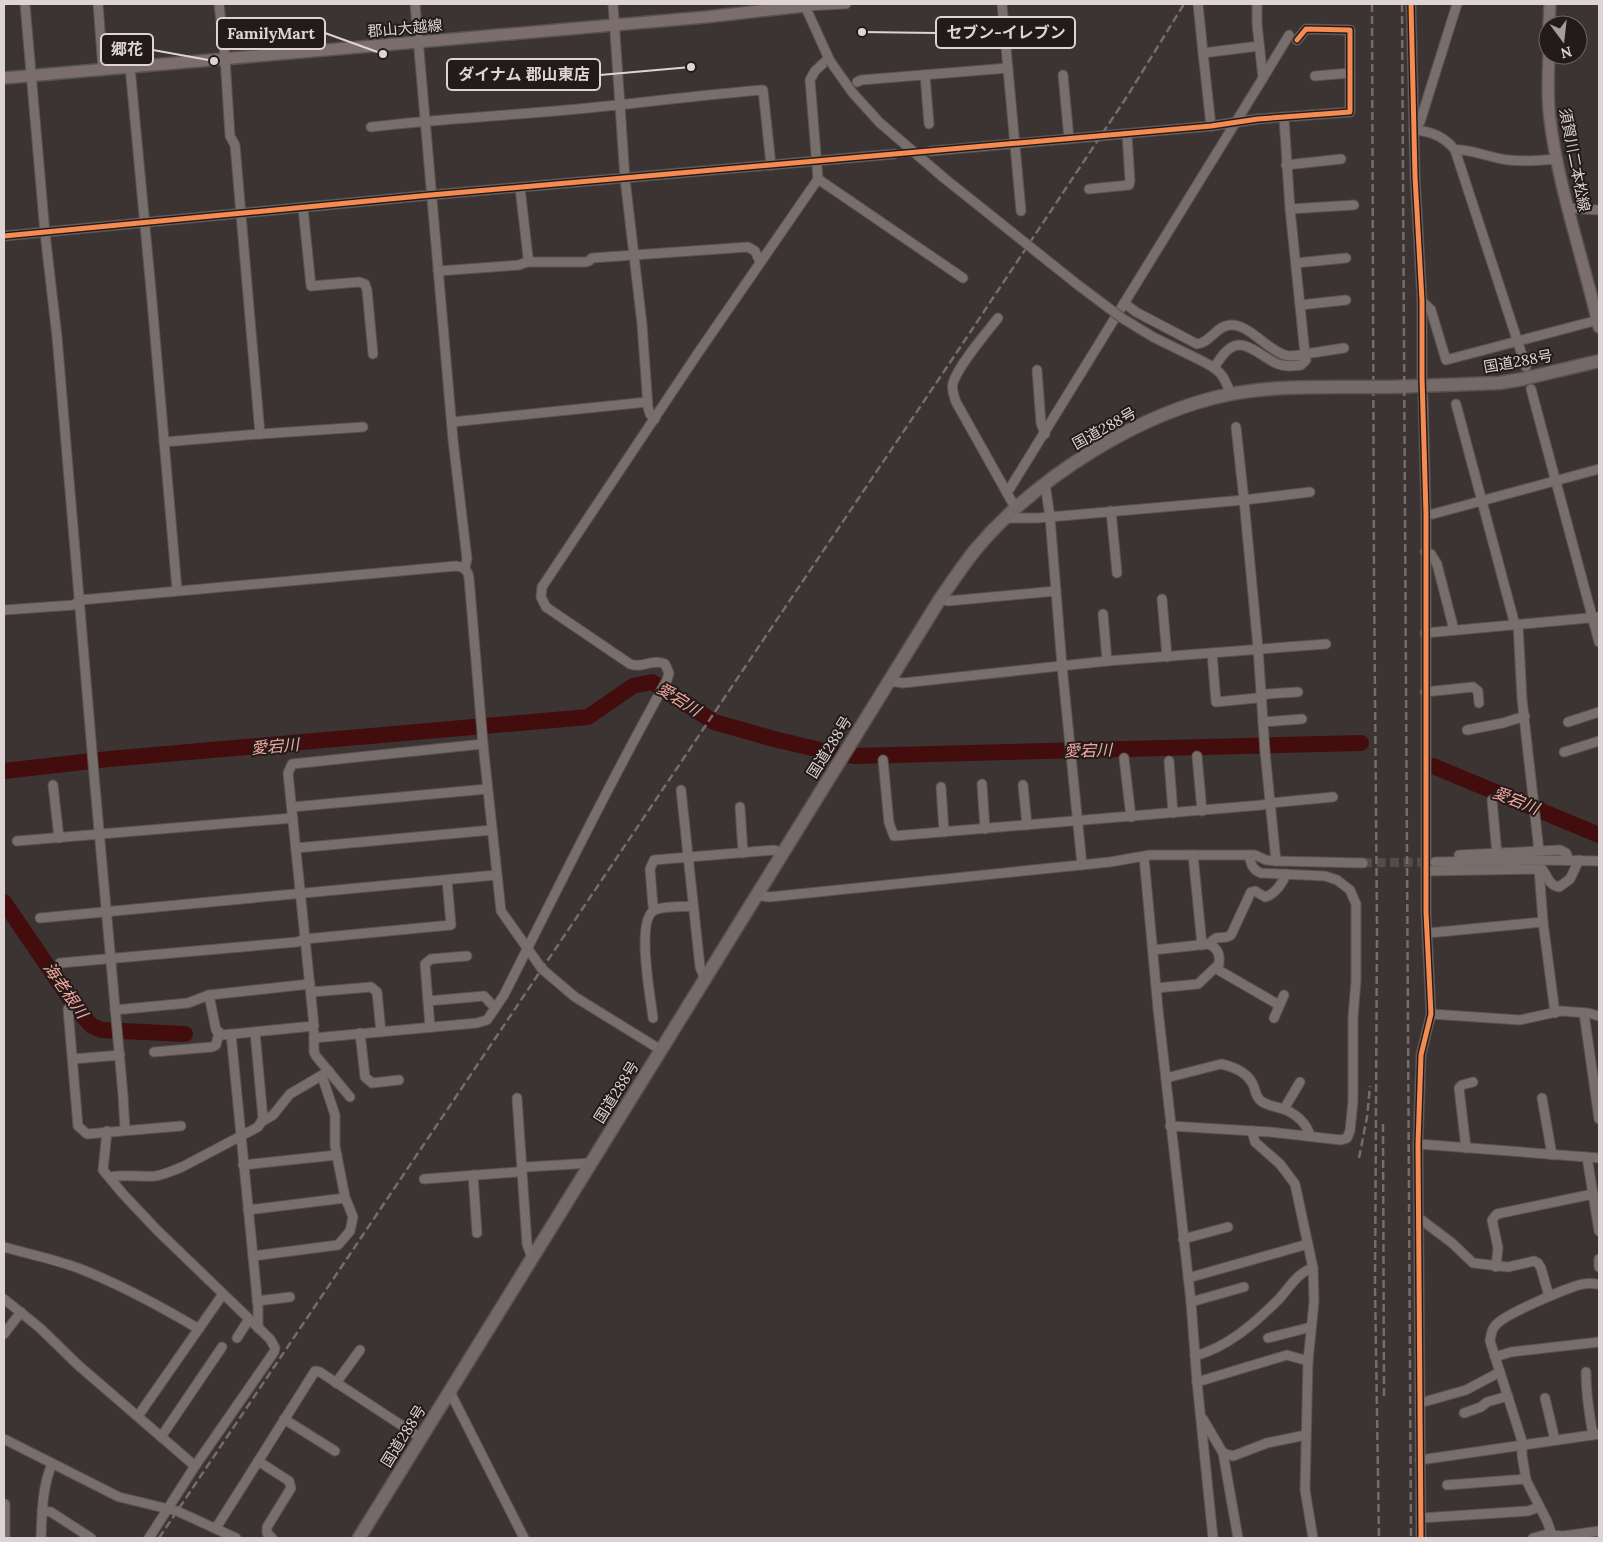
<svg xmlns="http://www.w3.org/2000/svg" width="1603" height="1542" font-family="Lora,'Noto Sans JP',serif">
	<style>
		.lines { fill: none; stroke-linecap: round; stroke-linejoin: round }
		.river { stroke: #440d0d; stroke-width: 16 }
		.minor-tunnel { stroke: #544c4b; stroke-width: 9; stroke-dasharray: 9 4.5; stroke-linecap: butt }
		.minor-casing { stroke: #585251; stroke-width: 11 }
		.major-casing { stroke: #585251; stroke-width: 14 }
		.highway-casing { stroke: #585251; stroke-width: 15 }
		.minor { stroke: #786e6c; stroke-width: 9 }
		.major { stroke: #7b6e6c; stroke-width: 11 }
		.highway { stroke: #756a69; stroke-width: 12 }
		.rail { stroke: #756c6b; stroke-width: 2.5; stroke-dasharray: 8 4; stroke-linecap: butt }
		.minor-bridge-casing { stroke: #585251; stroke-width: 11; stroke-linecap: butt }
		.highway-bridge-casing { stroke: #585251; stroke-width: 15; stroke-linecap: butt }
		.minor-bridge { stroke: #786e6c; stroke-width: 9 }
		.highway-bridge { stroke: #756a69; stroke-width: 12 }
		.cycleway-casing { stroke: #221b1a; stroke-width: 8 }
		.cycleway { stroke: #f68b52; stroke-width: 5 }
		.labels { text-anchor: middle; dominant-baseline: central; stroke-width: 4; stroke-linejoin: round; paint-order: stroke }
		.street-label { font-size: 15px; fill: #ded4d3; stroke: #221b1a }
		.water-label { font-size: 16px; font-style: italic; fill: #f8a99f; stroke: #221b1a }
		.leader { fill: none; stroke: #ded4d3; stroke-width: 2 }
		.callout-dot { fill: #ded4d3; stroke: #221b1a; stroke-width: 2 }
		.callout { fill: #221b1a; stroke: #ded4d3; stroke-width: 2 }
		.callout-label { font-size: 16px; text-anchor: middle; font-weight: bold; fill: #ded4d3 }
	</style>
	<rect width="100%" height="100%" fill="#3c3433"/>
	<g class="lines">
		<g class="river">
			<polyline points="1433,766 1599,835"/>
			<polyline points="4,771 109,759 588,717 633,686 652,682 714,722 774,739 833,753 854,756 1361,743"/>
			<polyline points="4,902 79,1012 92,1026 102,1030 185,1034"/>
		</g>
		<g class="minor-tunnel">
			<polyline points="894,154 931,151"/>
			<polyline points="1363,863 1432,862"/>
		</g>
		<defs>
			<g id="minor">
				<polyline points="25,4 45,233 57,337 94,775 123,1095 125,1130"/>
				<polyline points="98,4 103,69"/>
				<polyline points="219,4 225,58 230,136 235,145 260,434"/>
				<polyline points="415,4 453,440 467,559 465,568"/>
				<polyline points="613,4 625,179 642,324 648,407 650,414 655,419"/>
				<polyline points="1002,4 1021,211"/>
				<polyline points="1198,4 1203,53"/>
				<polyline points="1411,4 1415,176 1422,301 1422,377"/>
				<polyline points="828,59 815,71 810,80 818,179 963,278"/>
				<polyline points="830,61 805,6 846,4"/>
				<polyline points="130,67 151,290 177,590"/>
				<polyline points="925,75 929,124"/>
				<polyline points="1063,75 1069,139"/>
				<polyline points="1315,76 1350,73"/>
				<polyline points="1263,78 1289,35"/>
				<polyline points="857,82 861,80 1008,68"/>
				<polyline points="1284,118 1290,209 1354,205"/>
				<polyline points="1211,126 1203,53 1259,46"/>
				<path d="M371 127C428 120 485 117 543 112 616 106 689 96 763 90L771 165"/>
				<path d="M1414 130C1430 131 1445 137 1455 150L1526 367"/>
				<polyline points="1414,130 1420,122 1457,4"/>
				<path d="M1455 150C1467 148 1494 159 1509 160 1525 162 1541 160 1557 159"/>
				<polyline points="931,151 1211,126 1258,119 1350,112 1350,30 1306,29 1297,40"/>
				<polyline points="1286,165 1341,159"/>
				<polyline points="1089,189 1129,185 1130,181 1127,134"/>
				<polyline points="303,208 311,286 359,282 365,284 367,290 373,354"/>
				<polyline points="1568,208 1599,210"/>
				<polyline points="1290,209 1305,354 1344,348"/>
				<polyline points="4,236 431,195 894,154"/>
				<polyline points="527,262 586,262 589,261 592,258 748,247 755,251 760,262"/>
				<polyline points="1296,263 1346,258"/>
				<polyline points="438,271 519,265 527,262 528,257 520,188"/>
				<polyline points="1422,301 1431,310 1446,360 1598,320"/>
				<path d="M1124 303 1136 312 1197 344C1210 343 1216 326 1230 325 1248 323 1267 350 1285 355 1292 357 1299 355 1305 354L1306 360 1301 365C1293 366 1285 367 1278 364 1263 359 1245 336 1229 349 1223 353 1219 361 1214 367"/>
				<polyline points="1300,305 1346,300"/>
				<path d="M998 318C986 333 958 366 953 383 951 390 954 395 956 402L1016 509"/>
				<path d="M1202 361C1220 370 1224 375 1231 395"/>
				<polyline points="1037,370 1041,423 1045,434"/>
				<polyline points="1531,389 1599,642"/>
				<polyline points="1456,404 1515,625"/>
				<polyline points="452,422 647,402"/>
				<polyline points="1236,427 1244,500 1310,492"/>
				<polyline points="164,442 260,434 363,427"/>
				<polyline points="1045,484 1050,517 1062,666 1082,865"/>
				<polyline points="1007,493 1263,78 1257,24 1257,4"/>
				<polyline points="1111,511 1117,573"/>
				<polyline points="1426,514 1433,514 1599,469"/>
				<polyline points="1006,518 1038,518 1244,500 1258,648 1265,752 1276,861"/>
				<polyline points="1425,552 1431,554 1437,564 1454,630"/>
				<polyline points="940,599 948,601 1056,591"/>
				<polyline points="1162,599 1167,657"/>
				<path d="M4 610 74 605 80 600 456 566C464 567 468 570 469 578L483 744 501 911 542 969 575 997 661 1050"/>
				<polyline points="1103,614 1107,661"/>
				<polyline points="1518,624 1522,699 1539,851"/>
				<polyline points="1425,633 1599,617"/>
				<polyline points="1212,653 1216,702 1257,698 1267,694 1298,692"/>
				<polyline points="890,681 903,683 1107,661 1326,644"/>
				<polyline points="1425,692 1473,687 1478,691 1479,703"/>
				<polyline points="1263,722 1302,719"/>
				<polyline points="1568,722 1599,712"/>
				<polyline points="1467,730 1503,723 1525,716"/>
				<polyline points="1564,752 1599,741"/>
				<polyline points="1197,756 1202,811"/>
				<polyline points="1124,758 1131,817"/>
				<polyline points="883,760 889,823 894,836 1262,805 1270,803 1333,797"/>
				<polyline points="1169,761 1173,813"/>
				<polyline points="982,784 985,829"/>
				<polyline points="53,785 59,838"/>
				<polyline points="1023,785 1027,825"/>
				<polyline points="941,787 944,832"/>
				<polyline points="681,790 700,967 705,979"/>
				<polyline points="1492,800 1497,854"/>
				<polyline points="292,807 487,789"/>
				<polyline points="740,807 743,853"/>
				<polyline points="17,841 293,818"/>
				<polyline points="296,848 492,830"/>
				<polyline points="1193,855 1202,945"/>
				<polyline points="1459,855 1560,850 1566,853 1569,860"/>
				<polyline points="1144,857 1158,1009 1191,1302 1197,1382 1213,1538"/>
				<polyline points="1435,862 1540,860 1599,861"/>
				<polyline points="1539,869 1543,922 1555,1013"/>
				<path d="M1427 871 1542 869C1548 876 1548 885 1559 887L1570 879 1579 860"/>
				<polyline points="757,895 769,897 1110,862 1150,855 1255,855 1266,860 1276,861 1363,863"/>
				<polyline points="655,910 653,906 650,869 654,860 774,850 784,853"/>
				<polyline points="40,918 496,875"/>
				<polyline points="1428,933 1543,922"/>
				<path d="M1208 944 1216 938 1227 937 1231 935 1251 892 1255 891 1265 897C1274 895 1283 883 1286 874"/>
				<path d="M1153 950 1208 944C1218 948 1220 954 1219 964L1198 984 1157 988"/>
				<polyline points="60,963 297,942 305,939 451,925 447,880"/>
				<polyline points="1215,968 1279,1005"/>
				<polyline points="311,992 371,987 377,992 381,1032"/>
				<polyline points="209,995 216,1030 222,1035 314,1026 288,773 292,764 483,744"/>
				<polyline points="428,1001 484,996 495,1008"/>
				<polyline points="68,1009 78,1126 87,1134 181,1126"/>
				<polyline points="115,1010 188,1003 209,995 310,984"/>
				<polyline points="1584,1013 1599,1119"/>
				<polyline points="1431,1014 1520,1020 1561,1011 1588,1013 1599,1016"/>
				<path d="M653 1018C651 1000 635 918 655 910 663 906 683 907 693 906"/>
				<polyline points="1274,1018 1284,995"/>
				<polyline points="430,1027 425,964 431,959 467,956"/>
				<polyline points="314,1032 314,1052 316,1056 350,1097"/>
				<polyline points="360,1033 365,1077 372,1083 399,1080"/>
				<polyline points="231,1034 258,1307 258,1328"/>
				<path d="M314 1038 477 1023 487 1020 504 995C557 890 609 784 667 680L669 673 665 664C653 658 642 669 630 664L546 607 541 597 542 587 698 353 818 179"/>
				<polyline points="154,1052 212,1047 216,1045 219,1032"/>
				<polyline points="73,1059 120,1055"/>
				<path d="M1166 1078 1221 1064C1235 1067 1249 1073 1254 1087 1256 1093 1256 1097 1261 1101 1268 1106 1275 1106 1283 1109 1295 1113 1307 1123 1310 1136"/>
				<polyline points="517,1098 527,1244 532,1258"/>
				<polyline points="1542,1098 1552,1155"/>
				<polyline points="1284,1109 1300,1082"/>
				<polyline points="261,1122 273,1115 290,1094 329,1071"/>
				<path d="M1170 1126 1270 1132 1341 1140 1347 1138 1350 1131 1353 1101V1017L1356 981V904L1350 890 1337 880 1325 876 1261 873C1252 870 1251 864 1249 855"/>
				<polyline points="107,1131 103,1170 123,1194 157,1230 270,1339 275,1348 274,1352 195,1466 149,1538"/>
				<polyline points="1252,1131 1255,1142 1280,1164 1295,1184 1313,1268 1314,1302 1308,1361 1305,1490 1313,1538"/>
				<polyline points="1418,1144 1599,1158"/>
				<polyline points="1466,1148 1459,1088 1462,1085 1473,1082"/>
				<polyline points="1587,1157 1599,1231"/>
				<polyline points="243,1165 337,1155"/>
				<polyline points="473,1175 477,1233"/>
				<path d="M110 1177C124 1174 140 1177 155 1176 164 1175 174 1170 182 1167L258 1127 263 1119 255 1032"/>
				<polyline points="424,1179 517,1172 526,1167 591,1163"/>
				<polyline points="248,1210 345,1198"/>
				<polyline points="1419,1218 1452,1243 1473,1263 1508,1267 1534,1261 1538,1263 1541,1268 1549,1296"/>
				<polyline points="1183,1239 1228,1227"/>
				<path d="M4 1247C28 1254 54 1259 78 1268 120 1284 160 1306 199 1329"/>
				<polyline points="253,1256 338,1245 350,1231 353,1217 345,1197 335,1146 335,1115 322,1076"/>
				<polyline points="1599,1259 1599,1267"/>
				<polyline points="1496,1267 1498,1248 1492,1220 1497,1214 1593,1194"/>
				<polyline points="1188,1278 1308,1244"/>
				<path d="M1599 1284C1594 1284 1589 1283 1583 1284 1569 1287 1502 1315 1495 1326 1491 1330 1491 1336 1490 1341L1522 1441V1455L1526 1480 1547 1521 1552 1535 1563 1536 1599 1531"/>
				<polyline points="4,1299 40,1328 78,1365 195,1466"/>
				<polyline points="257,1301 290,1297"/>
				<polyline points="1191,1302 1244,1287"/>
				<polyline points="4,1334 21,1312"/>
				<polyline points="237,1338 249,1319"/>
				<polyline points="1268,1338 1311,1327"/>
				<path d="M1195 1356C1228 1347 1255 1323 1279 1299 1289 1288 1298 1272 1313 1268"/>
				<polyline points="1495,1357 1511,1352 1599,1342"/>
				<path d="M1586 1372C1586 1394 1589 1413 1593 1435"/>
				<polyline points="1197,1382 1287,1355 1308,1361"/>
				<polyline points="336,1383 360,1350"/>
				<polyline points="450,1392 524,1538"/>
				<polyline points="1545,1398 1555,1440"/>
				<polyline points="1420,1403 1466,1390 1500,1372"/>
				<polyline points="1464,1413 1481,1407 1487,1402 1508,1396"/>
				<polyline points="138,1416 223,1294"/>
				<polyline points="284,1419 335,1451"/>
				<polyline points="1203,1419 1223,1453 1233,1456 1267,1443 1306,1435"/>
				<polyline points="161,1437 222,1347"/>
				<polyline points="4,1439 119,1497 177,1511 236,1538"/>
				<polyline points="1223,1453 1238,1538"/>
				<polyline points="1420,1460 1599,1434"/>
				<polyline points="258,1461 289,1481 291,1488 267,1527 267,1533 272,1538"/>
				<polyline points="1447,1485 1526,1479"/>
				<polyline points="42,1511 51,1512 91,1538"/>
				<polyline points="1421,1518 1528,1511 1539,1507"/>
				<polyline points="216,1528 315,1371 320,1372 421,1438"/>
				<polyline points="5,1538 5,1504"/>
				<path d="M41 1538C42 1514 42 1487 52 1464"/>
				<polyline points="1421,1538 1418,1144 1421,1055 1431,1014 1426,912 1426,514 1423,396"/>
				<polyline points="1533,1538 1551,1533"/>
			</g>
			<g id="major">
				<polyline points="1549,25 1550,4"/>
				<path d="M1549 55C1548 76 1547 98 1550 120 1559 190 1583 258 1599 327"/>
				<polyline points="4,78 706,17 805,6 805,4"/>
			</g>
			<g id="highway">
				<polyline points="1389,387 1499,383 1523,379 1599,361"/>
				<path d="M359 1538 940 599C952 582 963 565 976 549 1036 478 1139 412 1231 394 1273 386 1316 387 1359 387"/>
			</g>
		</defs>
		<use href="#minor" class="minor-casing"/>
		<use href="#major" class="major-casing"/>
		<use href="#highway" class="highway-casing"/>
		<use href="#minor" class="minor"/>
		<use href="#major" class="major"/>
		<use href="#highway" class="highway"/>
		<g class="rail">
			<polyline points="1372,4 1374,575 1377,930 1375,1287 1379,1538"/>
			<polyline points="1402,4 1411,1538"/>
			<polyline points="1383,1124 1384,1396"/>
			<polyline points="1359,1158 1367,1117 1370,1086"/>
			<polyline points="159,1538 957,352 1128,95 1184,4"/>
		</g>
		<defs>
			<polyline id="minor-bridge" points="830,61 852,92 879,122 944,178 1078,285 1122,318 1153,337 1202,361"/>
			<polyline id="highway-bridge" points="1359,387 1389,387"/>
		</defs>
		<use href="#minor-bridge" class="minor-bridge-casing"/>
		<use href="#highway-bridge" class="highway-bridge-casing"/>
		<use href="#minor-bridge" class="minor-bridge"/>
		<use href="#highway-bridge" class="highway-bridge"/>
		<defs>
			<g id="cycleway">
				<polyline points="1411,4 1415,176 1422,301 1422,377 1426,514 1426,912 1431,1014 1421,1055 1418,1144 1421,1538"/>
				<polyline points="4,236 431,195 1211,126 1258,119 1350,112 1350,30 1306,29 1297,40"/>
			</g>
		</defs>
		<use href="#cycleway" class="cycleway-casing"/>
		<use href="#cycleway" class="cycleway"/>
	</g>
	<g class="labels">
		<g class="street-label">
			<text transform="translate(405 28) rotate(-5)">郡山大越線</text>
			<text transform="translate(1575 160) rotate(79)">須賀川二本松線</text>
			<text transform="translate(1518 361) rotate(-10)">国道288号</text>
			<text transform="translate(1104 428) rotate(-29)">国道288号</text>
			<text transform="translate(829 747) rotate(-58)">国道288号</text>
			<text transform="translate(616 1092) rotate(-58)">国道288号</text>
			<text transform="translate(403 1436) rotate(-58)">国道288号</text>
		</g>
		<g class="water-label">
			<text transform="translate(679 699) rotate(32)">愛宕川</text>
			<text transform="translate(275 746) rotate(-5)">愛宕川</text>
			<text transform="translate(1088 750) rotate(-1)">愛宕川</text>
			<text transform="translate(1516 800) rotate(22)">愛宕川</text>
			<text transform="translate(66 990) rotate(55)">海老根川</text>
		</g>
	</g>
	<path class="leader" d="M862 32L936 33M383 54L325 33M214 61L153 50M691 67L600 75"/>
	<g class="callout-dot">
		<circle cx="862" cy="32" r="5"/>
		<circle cx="383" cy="54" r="5"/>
		<circle cx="214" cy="61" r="5"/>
		<circle cx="691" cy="67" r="5"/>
	</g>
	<g class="callout">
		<rect x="936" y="17" width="139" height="31" rx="5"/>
		<rect x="217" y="18" width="108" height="31" rx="5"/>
		<rect x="101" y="34" width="52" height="31" rx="5"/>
		<rect x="447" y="59" width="153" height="31" rx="5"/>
	</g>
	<g class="callout-label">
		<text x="1006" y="38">セブン-イレブン</text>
		<text x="271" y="39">FamilyMart</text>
		<text x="127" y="55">郷花</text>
		<text x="524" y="80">ダイナム 郡山東店</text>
	</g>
	<rect width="1603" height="1542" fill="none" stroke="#ded4d3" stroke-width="10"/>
	<g transform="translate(1563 40) rotate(165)"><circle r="24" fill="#221b1a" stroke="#6d6564"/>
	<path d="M0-4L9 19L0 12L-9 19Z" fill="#a59c9b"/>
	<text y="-8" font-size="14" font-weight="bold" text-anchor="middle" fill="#ded4d3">N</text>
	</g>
</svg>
